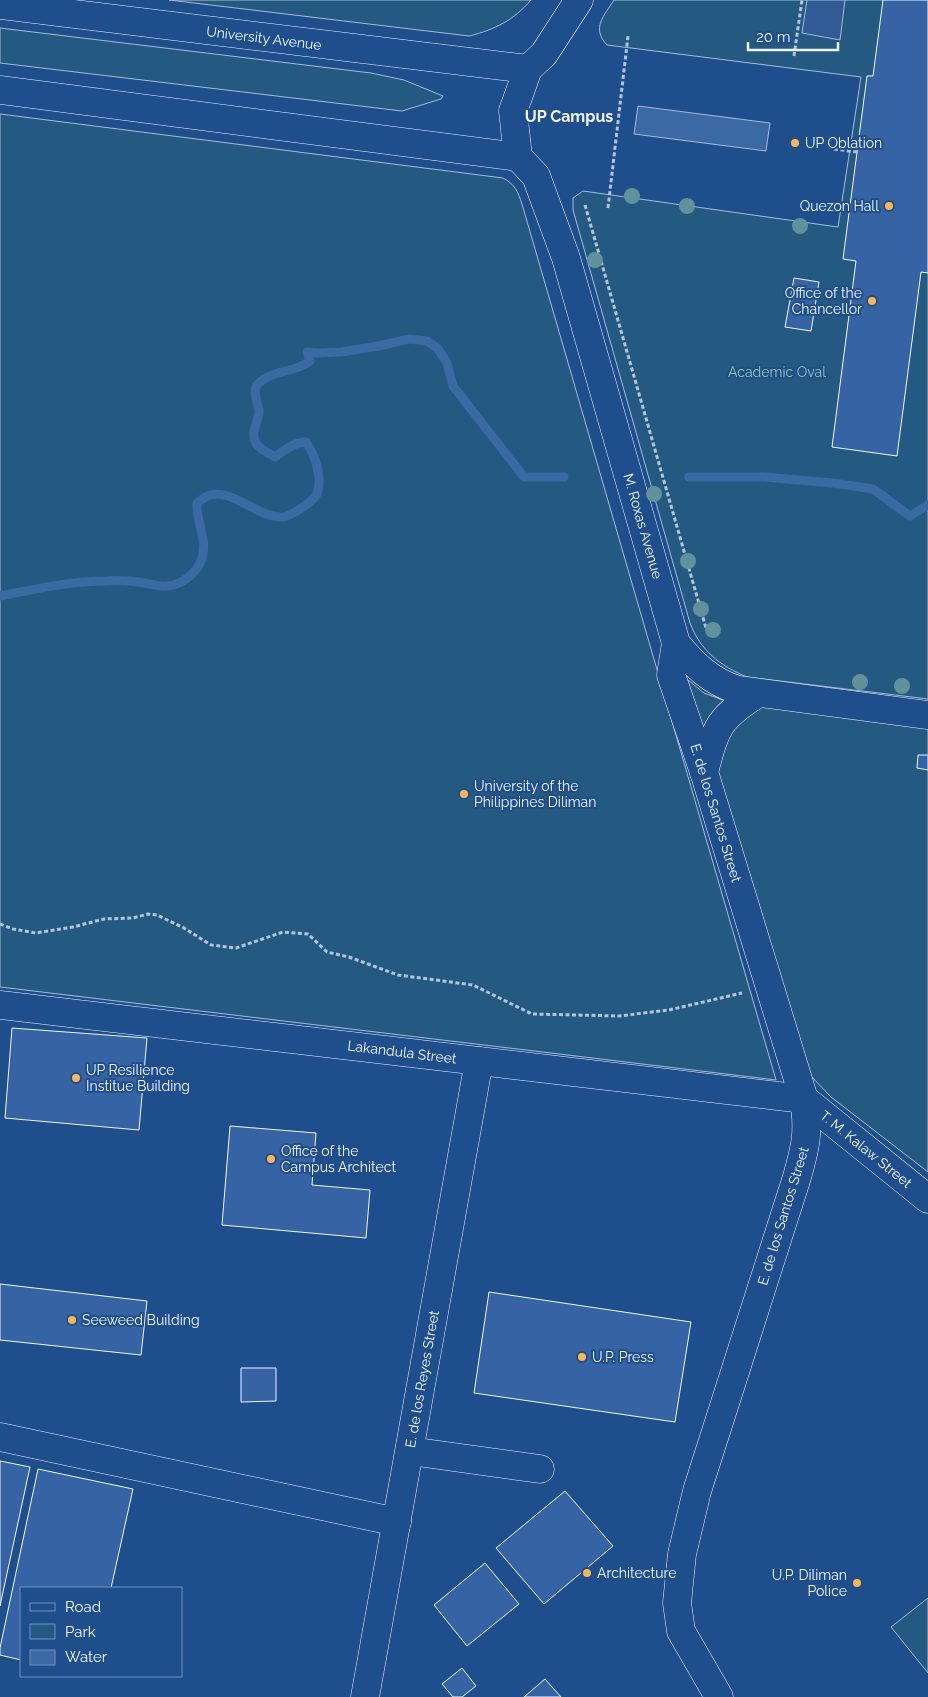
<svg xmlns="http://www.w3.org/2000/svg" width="928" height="1697" font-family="Raleway,sans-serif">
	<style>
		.green { fill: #245a82; stroke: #a8bbd7 }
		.parking { fill: #305b95; stroke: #a8bbd7 }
		.water { fill: #3b69a3; stroke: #a8bbd7 }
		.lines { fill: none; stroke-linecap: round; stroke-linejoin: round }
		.stream { stroke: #3b69a3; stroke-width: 9 }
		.building { fill: #3563a3; stroke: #f2f6ff }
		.minor-casing { stroke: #f2f6ff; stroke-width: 29 }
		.path { stroke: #b3c4dc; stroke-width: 3; stroke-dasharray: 4 2.5; stroke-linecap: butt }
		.minor { stroke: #1f4e8c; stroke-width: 28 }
		.tree { fill: #61919a }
		.poi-dot { fill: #ffb74d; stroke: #1f4e8c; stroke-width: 2 }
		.labels { text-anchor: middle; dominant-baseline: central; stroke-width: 4; stroke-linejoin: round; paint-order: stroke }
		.street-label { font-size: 14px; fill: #f2f6ff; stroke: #1f4e8c }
		.poi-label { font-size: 14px; fill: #f2f6ff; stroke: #1f4e8c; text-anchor: start }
		.park-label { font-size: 14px; fill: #97c8a6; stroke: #1f4e8c }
		.quarter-label { font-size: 16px; font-weight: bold; fill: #f2f6ff; stroke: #1f4e8c }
	</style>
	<rect width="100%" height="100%" fill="#1f4e8c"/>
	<g class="green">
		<path d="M169 0H531C514 20 494 30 469 36Z"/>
		<path d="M614 0H928V699L747 677C720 666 700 650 690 623L573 210V198L583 191 838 227 861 77 607 45C591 28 604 16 614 0Z"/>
		<polygon points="0,28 371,73 404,80 443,96 441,99 402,111 0,63"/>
		<path d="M0 114 503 178C515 184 518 192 522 204L776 1080 0 987Z"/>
		<polygon points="683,676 704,693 728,702 706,750"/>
		<polygon points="749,703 928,728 928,1172 831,1097 807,1072 711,757"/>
		<polygon points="928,1598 928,1673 891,1627"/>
	</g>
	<polygon class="parking" points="807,0 845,0 840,40 802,33"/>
	<polygon class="water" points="638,106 770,123 766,151 634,134"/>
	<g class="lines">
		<g class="stream">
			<polyline points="689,477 764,477 833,483 873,489 910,516 928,505"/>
			<path d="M0 596C35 589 71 581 106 581 119 580 132 581 145 583 151 584 160 587 167 586 181 585 194 575 200 563 210 541 196 525 197 503 225 477 251 517 282 517 288 517 295 512 300 509 306 505 313 501 317 494 323 478 315 455 306 442 294 442 285 450 275 457 269 453 260 450 256 443 249 431 260 421 259 410 258 402 253 395 256 387 257 384 261 381 264 379 278 370 296 372 310 361L307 352 317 353 341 352 379 346 409 339 427 341 438 349 447 363 453 386 524 477H564"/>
		</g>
	</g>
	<g class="building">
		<polygon points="883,0 928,0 928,273 921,272 897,456 832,447 856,261 843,259 867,76 873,76"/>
		<polygon points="794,278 819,282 811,331 785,327"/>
		<polygon points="918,755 928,755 928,770 917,768"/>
		<polygon points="12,1028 147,1038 139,1130 5,1118"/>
		<polygon points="230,1126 316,1133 312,1185 370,1190 366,1238 222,1225"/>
		<polygon points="0,1284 147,1301 141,1355 0,1340"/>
		<polygon points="489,1292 691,1322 675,1422 474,1393"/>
		<polygon points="241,1368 276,1368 276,1401 241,1402"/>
		<polygon points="0,1461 30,1467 0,1606"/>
		<polygon points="38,1469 133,1489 111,1588 21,1588 21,1660 0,1655 0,1648"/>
		<polygon points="565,1491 613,1546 544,1604 496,1548"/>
		<polygon points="485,1563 519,1604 467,1646 434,1605"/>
		<polygon points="462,1668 476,1686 462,1697 453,1697 442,1684"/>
		<polygon points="545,1679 561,1697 524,1697"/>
	</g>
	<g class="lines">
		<defs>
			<g id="minor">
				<polyline points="0,5 528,69"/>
				<polyline points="0,90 518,157"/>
				<path d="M518 157 536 176 566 258 676 643C693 664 711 682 738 690L928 715"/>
				<polyline points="518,157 513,111 528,69 544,54 579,0"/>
				<path d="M676 643 671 675 704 772 804 1099C809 1132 806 1145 797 1177L697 1491 682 1554 677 1603 681 1631 719 1697"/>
				<path d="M704 772C716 728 717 719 757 694"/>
				<polyline points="0,1005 804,1099"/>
				<polyline points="804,1099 928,1199"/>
				<polyline points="0,1437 397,1522"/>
				<polyline points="410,1451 540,1469"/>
				<polyline points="365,1697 479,1061"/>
			</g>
		</defs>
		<use href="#minor" class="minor-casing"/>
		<g class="path">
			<polyline points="794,56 802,0"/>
			<polyline points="834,149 857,152"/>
			<polyline points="585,205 706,628 711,635"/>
			<polyline points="608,208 628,36"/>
			<polyline points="0,924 13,929 36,933 73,927 104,919 133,918 148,914 157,915 184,928 211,945 236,948 283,932 308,934 327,952 349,957 398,975 473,985 532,1014 619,1016 669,1010 742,993"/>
		</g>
		<use href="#minor" class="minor"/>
	</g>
	<g class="tree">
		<circle cx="632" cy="196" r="8"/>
		<circle cx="687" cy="206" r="8"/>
		<circle cx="800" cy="226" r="8"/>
		<circle cx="595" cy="260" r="8"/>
		<circle cx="654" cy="494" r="8"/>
		<circle cx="688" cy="561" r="8"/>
		<circle cx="701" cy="609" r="8"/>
		<circle cx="713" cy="630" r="8"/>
		<circle cx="860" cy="682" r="8"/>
		<circle cx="902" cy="686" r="8"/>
	</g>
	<g class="poi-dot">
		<circle cx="795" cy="143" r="5"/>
		<circle cx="889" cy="206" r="5"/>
		<circle cx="872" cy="301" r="5"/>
		<circle cx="464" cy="794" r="5"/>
		<circle cx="76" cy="1078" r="5"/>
		<circle cx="271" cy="1159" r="5"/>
		<circle cx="72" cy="1320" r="5"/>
		<circle cx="582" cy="1357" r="5"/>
		<circle cx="587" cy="1573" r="5"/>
		<circle cx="857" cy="1583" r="5"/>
	</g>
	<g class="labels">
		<g class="street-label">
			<text transform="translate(264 38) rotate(7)">University Avenue</text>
			<text transform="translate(643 526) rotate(74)">M. Roxas Avenue</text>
			<text transform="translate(716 813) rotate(73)">E. de los Santos Street</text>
			<text transform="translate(402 1052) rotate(7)">Lakandula Street</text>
			<text transform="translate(866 1149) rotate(39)">T. M. Kalaw Street</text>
			<text transform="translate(783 1216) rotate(-73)">E. de los Santos Street</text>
			<text transform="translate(422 1379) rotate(-80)">E. de los Reyes Street</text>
		</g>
		<g class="poi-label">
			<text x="805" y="143">UP Oblation</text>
			<text x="879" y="206" text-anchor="end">Quezon Hall</text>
			<text x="862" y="293" text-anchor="end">Office of the<tspan x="862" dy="16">Chancellor</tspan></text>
			<text x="474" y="786">University of the<tspan x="474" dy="16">Philippines Diliman</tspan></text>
			<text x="86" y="1070">UP Resilience<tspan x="86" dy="16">Institue Building</tspan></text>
			<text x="281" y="1151">Office of the<tspan x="281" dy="16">Campus Architect</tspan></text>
			<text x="82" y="1320">Seeweed Building</text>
			<text x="592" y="1357">U.P. Press</text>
			<text x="597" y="1573">Architecture</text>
			<text x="847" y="1575" text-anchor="end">U.P. Diliman<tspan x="847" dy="16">Police</tspan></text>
		</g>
		<g class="park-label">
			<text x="777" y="372">Academic Oval</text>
		</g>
		<g class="quarter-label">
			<text x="569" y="116">UP Campus</text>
		</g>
	</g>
	<rect x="20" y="1587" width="162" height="90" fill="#1f4e8c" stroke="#7391ba"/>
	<rect x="30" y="1603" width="25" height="8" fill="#1f4e8c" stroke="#7391ba"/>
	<text x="65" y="1612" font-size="15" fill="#f2f6ff">Road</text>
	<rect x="30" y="1624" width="25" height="15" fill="#245a82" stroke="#7391ba"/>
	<text x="65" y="1637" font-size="15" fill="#f2f6ff">Park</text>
	<rect x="30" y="1650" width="25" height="15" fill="#3b69a3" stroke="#7391ba"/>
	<text x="65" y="1662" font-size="15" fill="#f2f6ff">Water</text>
	<path d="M748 42v8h90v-8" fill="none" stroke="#f2f6ff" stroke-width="2.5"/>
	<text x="756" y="42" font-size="15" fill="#f2f6ff" stroke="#1f4e8c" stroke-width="4" paint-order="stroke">20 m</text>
</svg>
